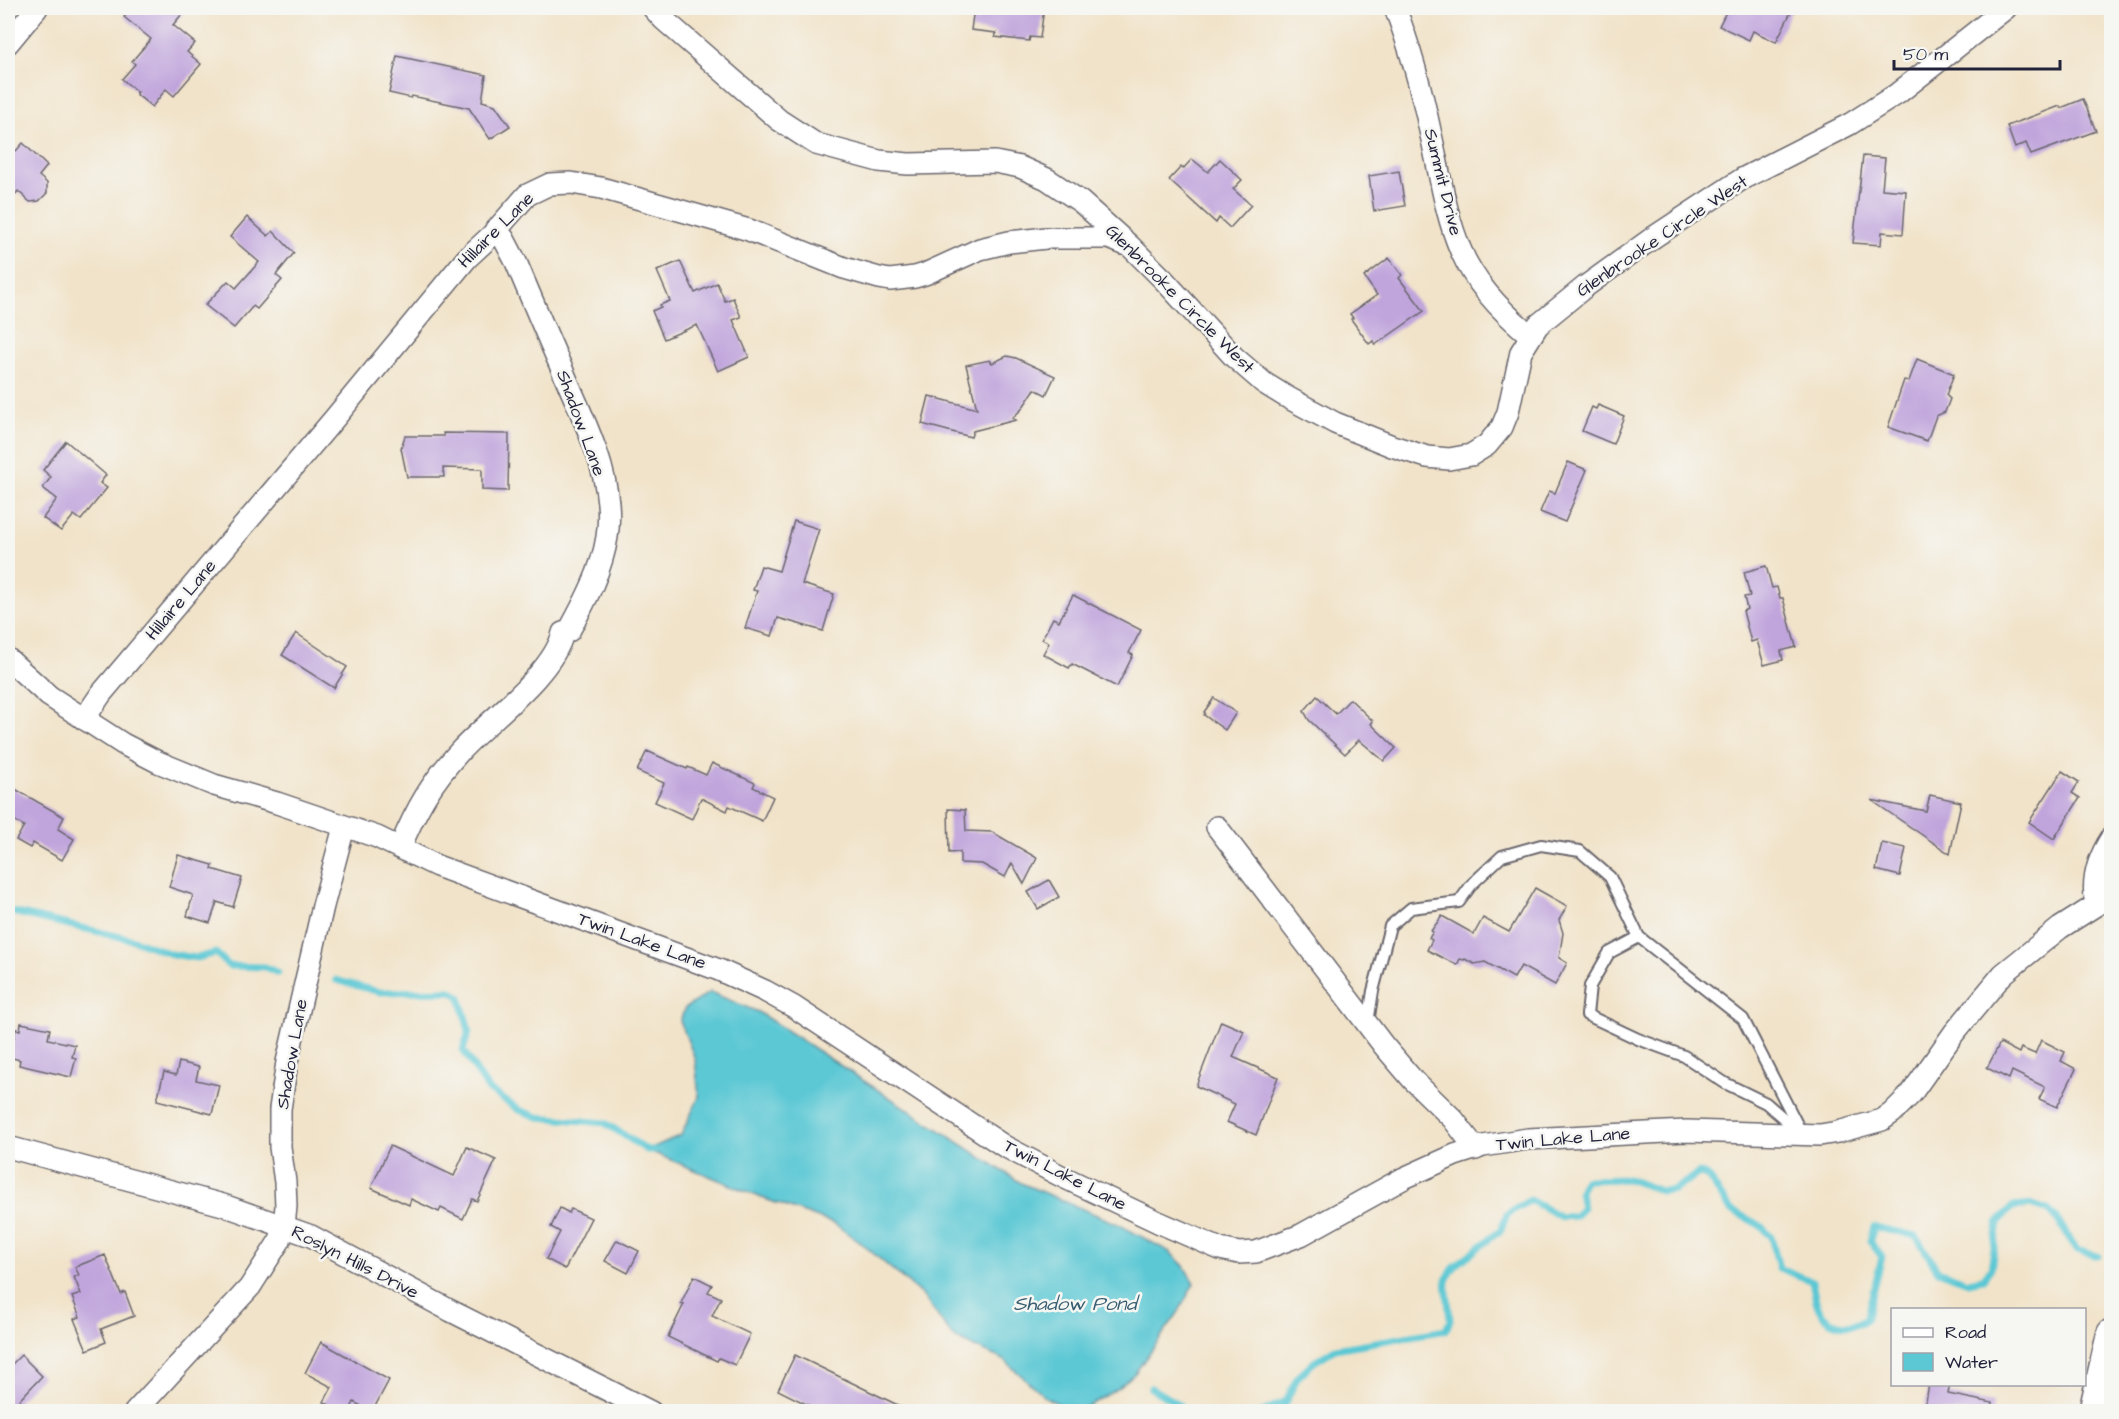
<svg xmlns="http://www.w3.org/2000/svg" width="2119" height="1419" font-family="'Architects Daughter',sans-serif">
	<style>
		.water { fill: #5cc8d4; stroke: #3f7588; stroke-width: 1.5 }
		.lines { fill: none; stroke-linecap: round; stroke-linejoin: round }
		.stream { stroke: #5cc8d4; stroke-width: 7 }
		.building { fill: #c0a4dc }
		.lane-casing { stroke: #6a666d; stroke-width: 14 }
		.street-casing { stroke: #6a666d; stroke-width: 24 }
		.secondary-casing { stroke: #6a666d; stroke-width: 33 }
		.lane { stroke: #fff; stroke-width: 10 }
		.street { stroke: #fff; stroke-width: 21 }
		.secondary { stroke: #fff; stroke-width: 30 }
		.labels { text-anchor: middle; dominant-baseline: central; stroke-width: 5; stroke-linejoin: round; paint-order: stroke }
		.street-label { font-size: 18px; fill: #22223b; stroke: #f6f6f2 }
		.water-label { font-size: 20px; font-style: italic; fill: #365c71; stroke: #f6f6f2 }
	</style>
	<rect width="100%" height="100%" fill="#f6f6f2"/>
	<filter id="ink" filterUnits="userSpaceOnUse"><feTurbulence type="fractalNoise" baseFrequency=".0167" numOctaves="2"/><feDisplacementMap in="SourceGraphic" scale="12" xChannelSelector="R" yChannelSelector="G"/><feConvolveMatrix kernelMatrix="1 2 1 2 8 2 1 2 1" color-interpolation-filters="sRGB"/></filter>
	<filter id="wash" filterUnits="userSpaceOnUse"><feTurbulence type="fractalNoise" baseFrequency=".008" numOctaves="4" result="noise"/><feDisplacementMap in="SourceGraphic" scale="24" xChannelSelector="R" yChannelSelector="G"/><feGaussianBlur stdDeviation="1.35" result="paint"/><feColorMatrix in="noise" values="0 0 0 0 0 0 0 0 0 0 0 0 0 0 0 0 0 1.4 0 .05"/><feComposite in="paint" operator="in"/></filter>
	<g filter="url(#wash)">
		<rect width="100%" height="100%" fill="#f1e3c9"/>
		<polygon class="water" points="710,992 758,1012 1021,1183 1118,1224 1170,1252 1184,1266 1194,1283 1178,1313 1135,1373 1118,1388 1081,1411 1072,1411 1045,1397 1004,1360 954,1338 922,1295 867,1248 835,1224 762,1198 647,1150 681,1135 699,1097 695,1059 680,1021 685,1008"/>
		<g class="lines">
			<g class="stream">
				<polyline points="8,911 134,940 171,954 197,958 216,953 229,966 265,967 278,973"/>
				<polyline points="336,980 379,992 451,991 460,997 469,1031 463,1050 488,1089 519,1110 538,1117 605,1123 647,1150 655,1150"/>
				<polyline points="1151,1388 1179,1405"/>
				<polyline points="1263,1412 1284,1402"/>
				<path d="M1281 1412 1297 1378 1314 1362 1335 1349 1446 1330 1450 1320 1446 1280 1455 1266 1501 1230 1507 1214 1530 1200 1561 1217 1575 1216 1583 1208 1580 1191 1585 1180 1628 1179 1661 1191 1674 1190 1699 1173 1708 1177 1731 1210 1761 1226 1771 1237 1779 1268 1812 1281C1814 1290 1815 1301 1819 1309 1828 1327 1850 1328 1866 1320L1882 1257 1870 1241 1874 1227 1916 1236 1938 1271 1968 1282 1983 1279 1991 1268 1998 1223 2012 1207 2033 1205 2048 1210 2057 1219 2077 1250 2098 1256"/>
			</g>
		</g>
		<g id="blocks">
			<g class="building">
				<polygon points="133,8 187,8 173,25 195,43 187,52 201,64 174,96 166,89 152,107 136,94 137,92 122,79 135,64 132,61 151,39 124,17"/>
				<polygon points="974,8 1044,8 1040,38 1030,37 1029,41 995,37 996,33 971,30"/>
				<polygon points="1728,8 1793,8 1776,42 1753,31 1749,40 1719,26"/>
				<polygon points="397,56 486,75 482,101 495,105 510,126 490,139 469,108 412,96 411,98 389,93"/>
				<polygon points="2083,99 2096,131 2031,155 2026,143 2015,148 2007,126 2060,106 2061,108"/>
				<polygon points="23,143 47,166 39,176 47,183 47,193 39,201 30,202 18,191 8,204 8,144 16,151"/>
				<polygon points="1863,156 1885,158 1882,189 1906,191 1903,234 1882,232 1881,245 1853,243"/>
				<polygon points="1192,159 1208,172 1220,159 1242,180 1233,189 1251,205 1230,228 1219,218 1216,223 1169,180 1181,167 1183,169"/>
				<polygon points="1399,171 1405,206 1374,211 1369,176"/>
				<polygon points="247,217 268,236 273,231 294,253 276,275 282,280 257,309 253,306 234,328 205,305 228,281 236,288 259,262 230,237"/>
				<polygon points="1389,258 1402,275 1399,278 1424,311 1375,345 1373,341 1369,344 1351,319 1353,318 1350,314 1377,295 1364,277"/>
				<polygon points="680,261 695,293 717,283 725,301 733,298 741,317 733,320 749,357 718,371 697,325 664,339 652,311 661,307 660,305 670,301 657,271"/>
				<polygon points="1007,356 1016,358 1055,376 1046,395 1035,389 1021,410 1012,418 1016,420 973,431 971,437 922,424 929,396 977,409 966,365 990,360 992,363"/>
				<polygon points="1917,359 1954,374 1946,395 1950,399 1945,412 1936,416 1927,441 1888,427 1904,380 1909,381"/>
				<polygon points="1598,405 1624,416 1613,444 1582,431 1592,407 1596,409"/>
				<polygon points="443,433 509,434 508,491 482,490 482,469 443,468 444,477 407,477 401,448 405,436 444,436"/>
				<polygon points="66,441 106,475 100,483 107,488 81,520 74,515 61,531 43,518 57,499 43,488 51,477 43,470"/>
				<polygon points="1568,462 1587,470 1565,522 1540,512 1549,491 1555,493"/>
				<polygon points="794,521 819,529 802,584 834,594 823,631 778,618 772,636 745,628 757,591 753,590 761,566 779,571"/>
				<polygon points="1766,566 1772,588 1777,587 1780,598 1783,598 1796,647 1781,651 1783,660 1764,665 1757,640 1751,642 1743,611 1747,609 1744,597 1750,596 1744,572"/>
				<polygon points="1073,595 1141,630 1129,653 1133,655 1117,687 1072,664 1069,668 1043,654 1049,643 1042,639 1053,618 1059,621"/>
				<polygon points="296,633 347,667 334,688 282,655"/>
				<polygon points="1317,696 1336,714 1350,699 1373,721 1371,724 1396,748 1384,761 1359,740 1345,754 1309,720 1304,711"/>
				<polygon points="1214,698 1236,713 1225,730 1204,715 1205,713 1204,712"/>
				<polygon points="647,751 687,769 688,767 706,775 712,763 755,783 753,787 773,797 762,821 729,806 727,811 701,798 692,819 655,802 664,783 637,771"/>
				<polygon points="2062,771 2079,782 2072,793 2080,798 2054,839 2029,822"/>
				<polygon points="8,785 64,817 58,829 74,839 62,860 33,843 30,848 16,840 24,826 8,817"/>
				<polygon points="1930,795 1961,802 1950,854 1871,800 1926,811"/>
				<polygon points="948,809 965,810 966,831 992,832 1037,858 1024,884 1012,863 1005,877 982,864 960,863 960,852 949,853"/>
				<polygon points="1882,843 1906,848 1900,876 1876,870"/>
				<polygon points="178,855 213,865 212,869 242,878 233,907 217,902 210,923 187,916 193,895 169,887"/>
				<polygon points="1049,880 1059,897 1038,909 1028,892"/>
				<polygon points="1535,888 1567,906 1559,920 1563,933 1559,958 1567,963 1555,985 1521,966 1514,978 1485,962 1474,964 1465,959 1464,960 1460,959 1457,965 1427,950 1432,940 1429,938 1433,932 1431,931 1442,916 1474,934 1483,918 1509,932"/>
				<polygon points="1221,1021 1244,1031 1233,1057 1278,1077 1256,1135 1227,1122 1235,1104 1196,1086"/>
				<polygon points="21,1023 50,1029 48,1039 75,1045 72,1057 76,1058 71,1077 19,1065 20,1060 9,1057 16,1029 20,1030"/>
				<polygon points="2041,1040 2065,1052 2061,1061 2076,1069 2057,1107 2039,1099 2045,1087 2012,1071 2009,1079 1987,1068 2000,1043 2019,1053 2021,1048 2035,1054"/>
				<polygon points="179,1062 199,1067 196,1080 219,1085 212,1114 157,1100 164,1072 176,1075"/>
				<polygon points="390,1146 454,1176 467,1147 496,1160 477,1201 472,1199 463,1219 441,1208 439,1212 411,1199 409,1205 371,1188"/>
				<polygon points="560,1208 569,1213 571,1209 591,1218 565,1269 546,1259 560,1232 551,1227"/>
				<polygon points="617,1240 639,1251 628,1273 605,1261"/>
				<polygon points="105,1255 121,1294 125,1292 134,1316 101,1329 106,1342 87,1350 74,1319 80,1317 72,1297 81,1294 74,1277 79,1275 75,1267"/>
				<polygon points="694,1276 712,1285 708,1292 721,1298 712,1316 750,1334 735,1365 719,1358 717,1361 668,1337 684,1304 681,1303"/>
				<polygon points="321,1342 389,1380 372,1412 354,1402 349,1412 341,1412 324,1402 332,1387 305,1373"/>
				<polygon points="21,1355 42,1376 8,1412 8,1368"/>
				<polygon points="795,1355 912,1412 822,1412 778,1390"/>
				<polygon points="1929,1384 1950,1384 1948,1394 1993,1403 1992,1412 1924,1412"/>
			</g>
		</g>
	</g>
	<g filter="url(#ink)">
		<use href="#blocks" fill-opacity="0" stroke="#6a666d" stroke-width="1.5"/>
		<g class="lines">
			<defs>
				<g id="lane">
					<polyline points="1639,937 1609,953 1590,986 1587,1015 1638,1039 1684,1056 1725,1083 1766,1103 1797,1130"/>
					<polyline points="1368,1023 1373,991 1390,926 1411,908 1459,902 1472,884 1502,856 1541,845 1580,851 1610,877 1639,937 1743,1019 1802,1134"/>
				</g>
				<g id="street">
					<polyline points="653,8 663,19 779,120 816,144 879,161 908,164 995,162 1020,167 1047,179 1081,202 1130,246 1163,279 1234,357 1264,383 1285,396 1335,423 1392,446 1427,457 1449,459 1471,455 1487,445 1502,427 1508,412 1521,352 1538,325 1586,286 1654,237 1742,179 1850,124 1897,94 2006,8"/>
					<path d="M1395 8C1411 49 1422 92 1431 135 1440 174 1445 214 1461 251 1475 283 1503 313 1530 335"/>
					<polyline points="8,43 37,8"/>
					<polyline points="8,659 49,696 123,744 158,762 214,785 277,803 377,837 437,866 719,970 765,991 794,1007 1004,1146 1061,1176 1158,1222 1220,1249 1239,1253 1256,1252 1301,1235 1404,1178 1455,1155 1483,1146 1528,1139 1686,1131 1820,1135 1838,1132 1882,1120 1892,1113 1911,1094 1954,1033 2003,974 2060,928 2112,895"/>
					<polyline points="84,719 101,694 334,419 467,258 492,235 527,195 550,184 571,183 601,188 749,230 844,268 879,278 890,280 915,277 925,274 980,249 1009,242 1046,238 1109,238 1124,244"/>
					<polyline points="1217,827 1384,1046 1413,1080 1453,1119 1476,1149"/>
					<path d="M400 848C416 809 432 781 461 750 490 719 553 674 563 633L569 631C585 602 602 570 607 537 616 481 586 426 565 376 548 338 532 300 516 262L504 239 496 229"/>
					<path d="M2096 904C2091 879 2098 858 2112 837"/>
					<polyline points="8,1147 223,1205 311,1236 451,1311 651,1412"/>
					<polyline points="135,1412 250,1287 280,1240 284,1226 286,1206 285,1182 280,1147 280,1109 287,1062 323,906 344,827"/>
				</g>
				<polyline id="secondary" points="2094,1412 2112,1334"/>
			</defs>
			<use href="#lane" class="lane-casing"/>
			<use href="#street" class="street-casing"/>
			<use href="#secondary" class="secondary-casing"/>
			<use href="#lane" class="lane"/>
			<use href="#street" class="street"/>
			<use href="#secondary" class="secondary"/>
		</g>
	</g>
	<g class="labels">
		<g class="street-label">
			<text transform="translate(1443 182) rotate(76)">Summit Drive</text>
			<text transform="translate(496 230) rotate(-45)">Hillaire Lane</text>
			<text transform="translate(1662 236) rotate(-34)">Glenbrooke Circle West</text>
			<text transform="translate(1180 299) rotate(45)">Glenbrooke Circle West</text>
			<text transform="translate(581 423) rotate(70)">Shadow Lane</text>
			<text transform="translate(181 600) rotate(-50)">Hillaire Lane</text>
			<text transform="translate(642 941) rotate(20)">Twin Lake Lane</text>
			<text transform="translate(292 1054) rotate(-80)">Shadow Lane</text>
			<text transform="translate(1563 1139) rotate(-5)">Twin Lake Lane</text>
			<text transform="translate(1065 1175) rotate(27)">Twin Lake Lane</text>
			<text transform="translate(355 1262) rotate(27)">Roslyn Hills Drive</text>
		</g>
		<g class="water-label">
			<text x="1075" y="1304">Shadow Pond</text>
		</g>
	</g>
	<rect width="2119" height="1419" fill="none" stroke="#f6f6f2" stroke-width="30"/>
	<rect x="1891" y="1308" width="195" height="78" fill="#f6f6f2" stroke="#a1a1a9" stroke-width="1.5"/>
	<rect x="1903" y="1328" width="30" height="9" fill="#ffffff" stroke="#a1a1a9" stroke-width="1.5"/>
	<text x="1945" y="1338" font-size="18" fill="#22223b">Road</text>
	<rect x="1903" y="1353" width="30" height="18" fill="#5cc8d4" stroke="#a1a1a9" stroke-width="1.5"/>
	<text x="1945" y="1368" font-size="18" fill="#22223b">Water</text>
	<path d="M1894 60v9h166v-9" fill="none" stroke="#22223b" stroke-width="3"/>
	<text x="1903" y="60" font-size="18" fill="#22223b" stroke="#f6f6f2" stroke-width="4.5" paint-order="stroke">50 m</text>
</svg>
